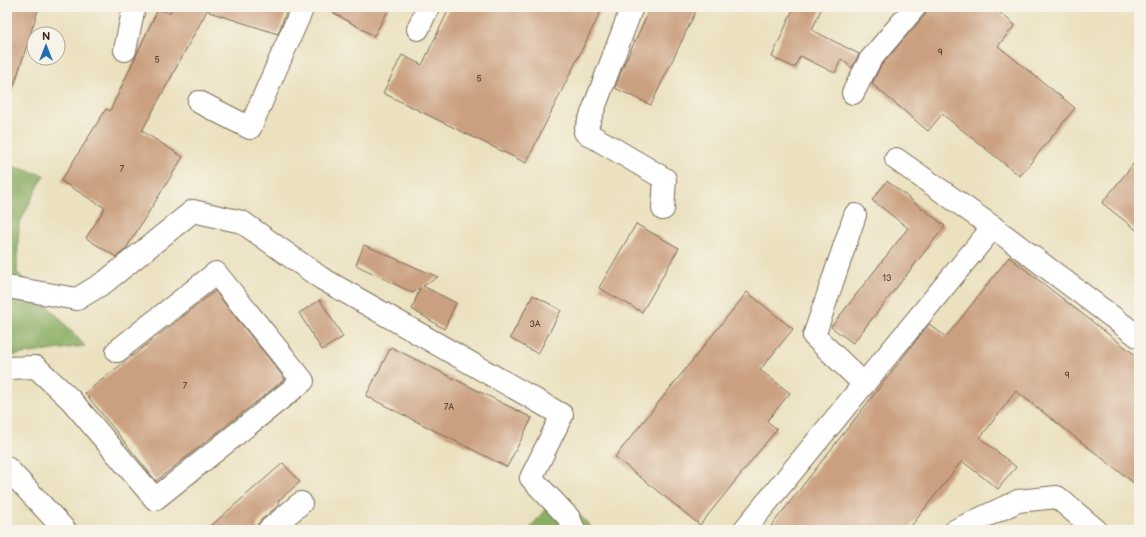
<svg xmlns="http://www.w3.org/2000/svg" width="1146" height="537" font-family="'Balsamiq Sans',sans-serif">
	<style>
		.forest { fill: #89ad62; stroke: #626c40 }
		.building { fill: #cba080 }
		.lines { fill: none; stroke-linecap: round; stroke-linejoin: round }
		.minor-casing { stroke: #796a56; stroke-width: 24 }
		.minor { stroke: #fff; stroke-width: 22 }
		.labels { text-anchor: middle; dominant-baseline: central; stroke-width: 3.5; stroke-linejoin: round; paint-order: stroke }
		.number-label { font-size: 9px; fill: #5f4836 }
	</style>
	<rect width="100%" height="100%" fill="#f7f3e8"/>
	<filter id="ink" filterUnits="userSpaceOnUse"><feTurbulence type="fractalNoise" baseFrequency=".025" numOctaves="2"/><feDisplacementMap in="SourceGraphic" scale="8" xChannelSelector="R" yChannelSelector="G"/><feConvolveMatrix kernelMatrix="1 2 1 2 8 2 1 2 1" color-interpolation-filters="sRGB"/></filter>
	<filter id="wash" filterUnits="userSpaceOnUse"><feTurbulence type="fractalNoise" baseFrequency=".012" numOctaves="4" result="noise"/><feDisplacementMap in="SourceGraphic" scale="16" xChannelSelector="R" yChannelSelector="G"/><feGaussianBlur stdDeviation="0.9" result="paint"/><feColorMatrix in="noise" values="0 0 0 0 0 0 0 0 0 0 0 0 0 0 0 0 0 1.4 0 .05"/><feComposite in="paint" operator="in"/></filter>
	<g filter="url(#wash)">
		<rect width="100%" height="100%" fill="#ebe1bf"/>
		<g class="forest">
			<polygon points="7,165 44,175 19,224 17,272 85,346 7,356"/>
			<polygon points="558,492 594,530 529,530"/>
		</g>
		<g id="blocks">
			<g class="building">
				<polygon points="7,7 39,7 12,92 7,91"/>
				<polygon points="173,7 209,7 142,131 183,157 125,250 116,257 86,238 105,208 61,181 106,109 110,111 158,9 170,13"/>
				<polygon points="210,7 288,7 278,34 209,12"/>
				<polygon points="323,7 390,7 374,36"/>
				<polygon points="450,7 603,7 526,163 383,93 402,55 422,65"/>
				<polygon points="651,7 698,7 651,105 615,88 624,64"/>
				<polygon points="794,7 822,7 812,30 859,54 852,68 841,59 835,73 800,56 795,68 772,57"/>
				<polygon points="927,7 993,7 1015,25 998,46 1075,108 1020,176 942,114 928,131 872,84 880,67 925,15"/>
				<polygon points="1139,157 1139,232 1102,203"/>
				<polygon points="887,181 945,226 853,343 831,327 908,228 872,200"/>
				<polygon points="636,224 679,248 642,312 599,288"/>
				<polygon points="364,245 438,277 423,286 456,303 444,329 412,309 420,288 413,293 356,265"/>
				<polygon points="1009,257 1139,358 1139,487 1016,391 980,438 1016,467 998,489 962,461 908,530 768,530 929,324 946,337"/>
				<polygon points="215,291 285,379 156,481 85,393"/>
				<polygon points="747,292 793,329 760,370 790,393 767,421 777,429 700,525 615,457"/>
				<polygon points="533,295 561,310 538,354 510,338"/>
				<polygon points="320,300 343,337 322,350 299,313"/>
				<polygon points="391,347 532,418 507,467 366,396"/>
				<polygon points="283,463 300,482 278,501 280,504 261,520 257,525 257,530 206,530"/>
			</g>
		</g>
	</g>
	<g filter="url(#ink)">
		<use href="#blocks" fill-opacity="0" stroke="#796a56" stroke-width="1"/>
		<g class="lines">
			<defs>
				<g id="minor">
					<polyline points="632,7 585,132 665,179 663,209"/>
					<polyline points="418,29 428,7"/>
					<polyline points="125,50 134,7"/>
					<polyline points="853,93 870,60 915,7"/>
					<polyline points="199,102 250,128 303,7"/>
					<polyline points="896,159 993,227"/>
					<polyline points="855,215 814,336 864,384"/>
					<polyline points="7,287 77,299 105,282 193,211 242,222 321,278 562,415 531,478 569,518 574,530"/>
					<polyline points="7,368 36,367 71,400 155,499 303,381 216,273 117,351"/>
					<polyline points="7,468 65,530"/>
					<polyline points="269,530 301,503"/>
					<polyline points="744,530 993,227 1139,337"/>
					<polyline points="956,530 1018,501 1057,497 1096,530"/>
				</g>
			</defs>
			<use href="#minor" class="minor-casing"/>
			<use href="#minor" class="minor"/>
		</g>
	</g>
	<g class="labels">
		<g class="number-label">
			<text x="940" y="52">9</text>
			<text x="157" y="60">5</text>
			<text x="479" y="79">5</text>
			<text x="122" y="169">7</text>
			<text x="887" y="278">13</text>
			<text x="535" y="324">3А</text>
			<text x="1067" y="375">9</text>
			<text x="185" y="386">7</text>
			<text x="449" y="407">7А</text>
		</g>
	</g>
	<rect width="1146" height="537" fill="none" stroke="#f7f3e8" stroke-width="24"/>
	<g transform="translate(46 46)"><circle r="19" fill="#f7f3e8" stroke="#aca397"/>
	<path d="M0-3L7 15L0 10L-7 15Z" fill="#1f6fb2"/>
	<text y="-6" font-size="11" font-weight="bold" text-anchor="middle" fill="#3b2a1e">N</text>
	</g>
</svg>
